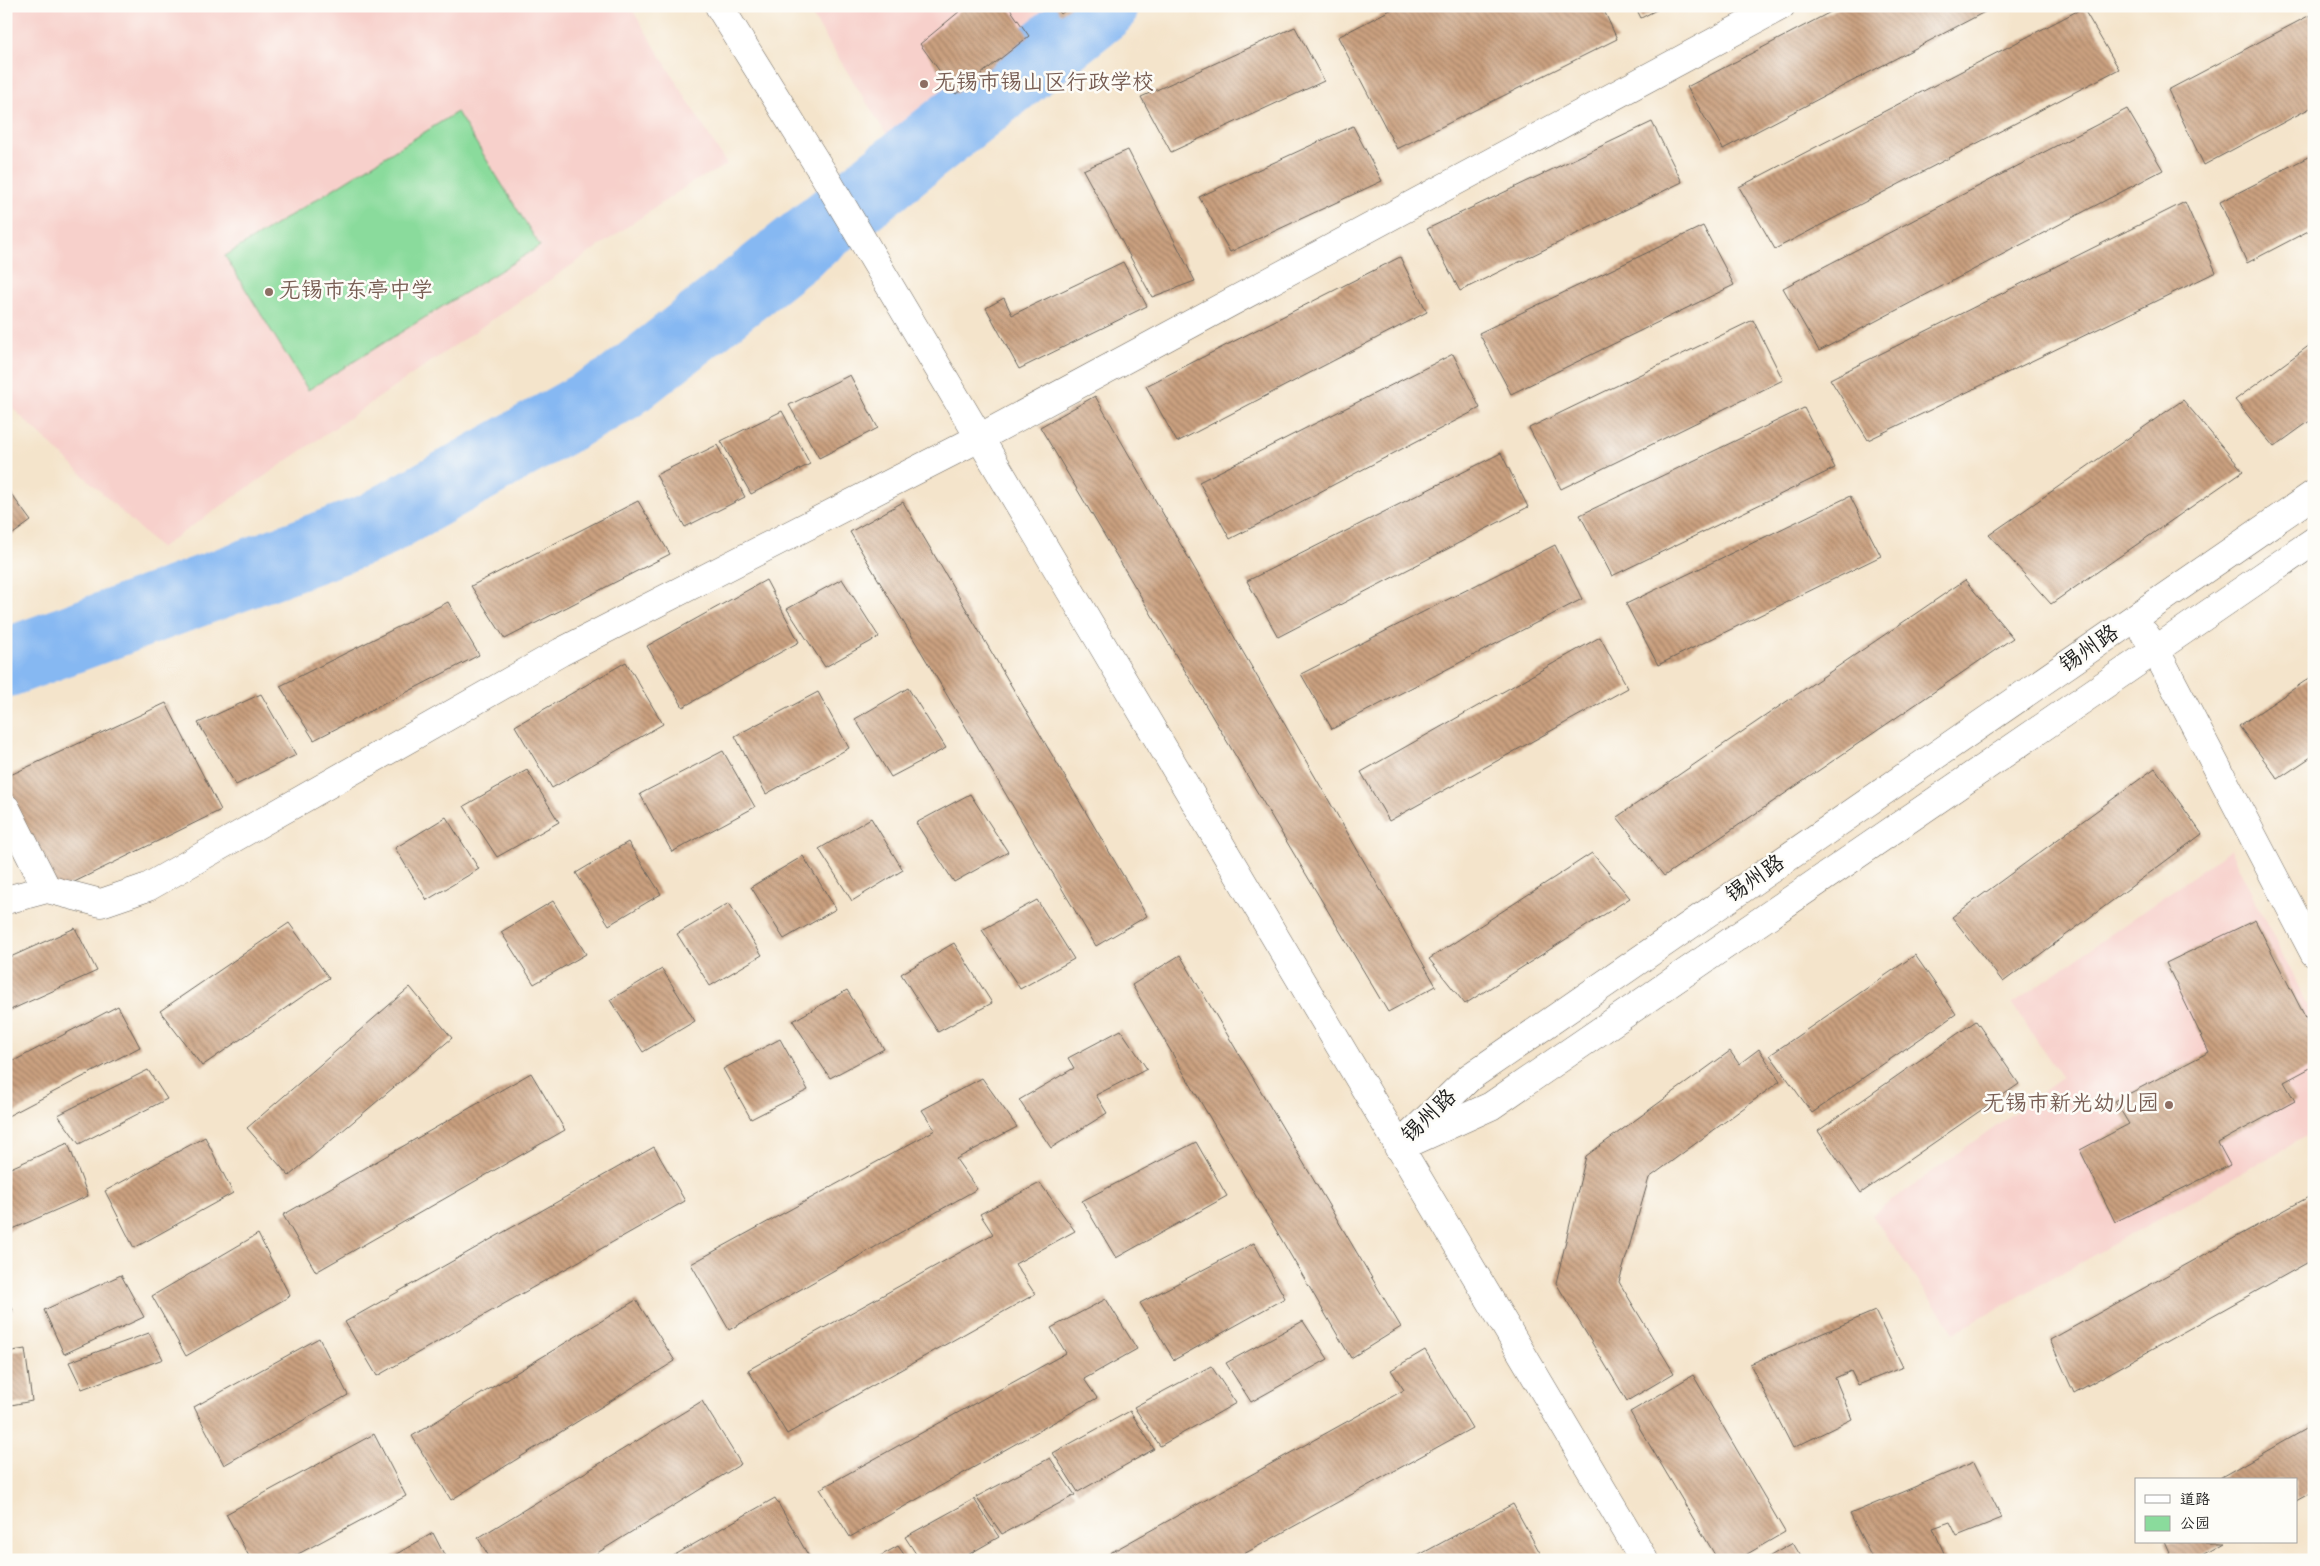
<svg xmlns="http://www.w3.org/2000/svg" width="2320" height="1566" font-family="'Indie Flower','LXGW WenKai TC',sans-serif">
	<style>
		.built { fill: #f7d0cb }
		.park { fill: #8adb9c; stroke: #537c5c }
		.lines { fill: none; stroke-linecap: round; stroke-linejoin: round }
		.river { stroke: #86b8f2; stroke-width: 69 }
		.building { fill: url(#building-back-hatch) }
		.minor-casing { stroke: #686259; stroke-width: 29 }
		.minor { stroke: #fff; stroke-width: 28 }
		.education-dot { fill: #8d6e63; stroke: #fdfcf7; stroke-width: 2 }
		.labels { text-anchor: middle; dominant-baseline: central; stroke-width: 5; stroke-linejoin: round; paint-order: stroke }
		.education-label { font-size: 22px; fill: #785e54; stroke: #fdfcf7; text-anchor: start }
		.street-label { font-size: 22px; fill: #1c1c1c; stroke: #fdfcf7 }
	</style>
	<defs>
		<pattern id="building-back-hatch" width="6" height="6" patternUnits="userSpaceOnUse" patternTransform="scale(1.25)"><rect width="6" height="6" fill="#caa07f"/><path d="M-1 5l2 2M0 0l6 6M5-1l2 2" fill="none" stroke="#a38267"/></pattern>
	</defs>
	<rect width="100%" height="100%" fill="#fdfcf7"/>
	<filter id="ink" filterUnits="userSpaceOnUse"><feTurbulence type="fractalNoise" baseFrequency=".02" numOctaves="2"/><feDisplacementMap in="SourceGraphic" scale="10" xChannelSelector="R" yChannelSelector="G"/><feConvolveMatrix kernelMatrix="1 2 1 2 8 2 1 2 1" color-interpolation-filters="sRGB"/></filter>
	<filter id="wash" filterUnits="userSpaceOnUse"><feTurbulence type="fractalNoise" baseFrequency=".0096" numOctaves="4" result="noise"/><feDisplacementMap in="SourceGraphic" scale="20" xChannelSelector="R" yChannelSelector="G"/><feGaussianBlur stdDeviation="1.12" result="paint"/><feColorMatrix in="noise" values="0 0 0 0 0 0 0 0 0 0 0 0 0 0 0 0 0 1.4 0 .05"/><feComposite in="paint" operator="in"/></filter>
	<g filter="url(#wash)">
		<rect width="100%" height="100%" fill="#f4e4cb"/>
		<g class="built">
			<polygon points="6,6 630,6 727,165 691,183 160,548 6,402"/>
			<polygon points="806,6 1081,6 904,162"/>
			<polygon points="2230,850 2314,1018 2314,1132 1954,1333 1872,1215 2062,1078 2012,1004"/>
		</g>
		<polygon class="park" points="457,112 540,246 308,390 225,256"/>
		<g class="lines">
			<polyline class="river" points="6,663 373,527 621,387 1104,6"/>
		</g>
		<g id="blocks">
			<g class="building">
				<polygon points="966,6 1008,6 1029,36 956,94 920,44"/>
				<polygon points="1055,6 1071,6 1061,14"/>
				<polygon points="1398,6 1602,6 1617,39 1397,149 1338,37"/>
				<polygon points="1635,6 1664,6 1641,18"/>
				<polygon points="1842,6 1996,6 1723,149 1687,87"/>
				<polygon points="2083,8 2119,69 1775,249 1739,187"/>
				<polygon points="2314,13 2314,106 2204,165 2168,90"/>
				<polygon points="1295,27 1324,81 1171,152 1141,97"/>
				<polygon points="2127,109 2163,170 1819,351 1783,288"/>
				<polygon points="1652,122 1682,182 1460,291 1427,229"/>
				<polygon points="1353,126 1382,181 1230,252 1199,197"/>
				<polygon points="1128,150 1195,281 1152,297 1083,170"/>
				<polygon points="2314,154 2314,228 2247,263 2220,202"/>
				<polygon points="2185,202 2216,272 1868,440 1830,379"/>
				<polygon points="1703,226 1734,285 1511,394 1479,333"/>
				<polygon points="1400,257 1427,312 1177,442 1146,386"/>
				<polygon points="1123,262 1147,306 1019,369 986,308 1004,298 1012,315"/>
				<polygon points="1753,320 1783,380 1561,489 1529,428"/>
				<polygon points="2314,342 2314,418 2274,447 2235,400"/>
				<polygon points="1453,354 1480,408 1230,539 1199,482"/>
				<polygon points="850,375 878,428 819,458 789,405"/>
				<polygon points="1095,396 1436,986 1388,1012 1040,427"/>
				<polygon points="2183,400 2243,471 2051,604 1989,535"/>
				<polygon points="1804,408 1835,468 1612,576 1580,515"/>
				<polygon points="782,411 810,464 751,494 721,441"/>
				<polygon points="717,445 745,497 685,527 656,475"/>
				<polygon points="1501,453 1528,507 1278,637 1247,581"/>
				<polygon points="6,487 31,521 6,539"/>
				<polygon points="1850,496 1881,556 1658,665 1626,604"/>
				<polygon points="638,501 670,554 505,639 471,586"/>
				<polygon points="903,502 1147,916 1096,946 850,532"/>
				<polygon points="1555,545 1582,599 1332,729 1301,674"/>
				<polygon points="842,579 879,637 825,667 787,609"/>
				<polygon points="766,580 799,642 683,707 647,646"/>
				<polygon points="1965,580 2013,638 1664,876 1617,817"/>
				<polygon points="448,602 479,655 314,740 280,686"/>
				<polygon points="1600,637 1628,688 1389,821 1361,772"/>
				<polygon points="626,662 663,724 552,788 515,726"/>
				<polygon points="2314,675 2314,755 2278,779 2239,726"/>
				<polygon points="908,688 946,748 891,777 855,719"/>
				<polygon points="818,692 849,748 766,794 735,736"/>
				<polygon points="261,694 296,755 236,785 198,723"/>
				<polygon points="166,703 221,810 56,891 6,792 6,777"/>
				<polygon points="723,751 755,807 672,852 640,794"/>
				<polygon points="2155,768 2202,834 2003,982 1952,917"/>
				<polygon points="527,770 559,822 497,857 464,806"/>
				<polygon points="970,794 1008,852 954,882 916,823"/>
				<polygon points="446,817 479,869 427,900 395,848"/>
				<polygon points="871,818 903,870 852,901 819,849"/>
				<polygon points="628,842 661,894 609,925 576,873"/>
				<polygon points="1592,853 1630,898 1465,1004 1429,959"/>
				<polygon points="803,856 836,909 784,939 751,887"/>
				<polygon points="1037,900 1074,959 1020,989 982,930"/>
				<polygon points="553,901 586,954 534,984 501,932"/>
				<polygon points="729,903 762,955 710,986 677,934"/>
				<polygon points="2255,920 2314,1034 2314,1066 2284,1082 2295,1101 2218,1143 2230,1165 2115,1222 2080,1150 2129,1124 2115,1101 2209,1052 2166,963"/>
				<polygon points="289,923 329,978 202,1066 160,1011"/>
				<polygon points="75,928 97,971 6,1012 6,959"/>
				<polygon points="954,943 992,1003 938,1032 901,974"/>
				<polygon points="1180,955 1401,1327 1351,1358 1132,985"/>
				<polygon points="1915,955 1956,1014 1812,1113 1770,1055"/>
				<polygon points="662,969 695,1021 643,1052 610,1000"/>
				<polygon points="410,987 452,1038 289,1176 247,1128"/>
				<polygon points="847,990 884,1049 830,1078 793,1021"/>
				<polygon points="118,1006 140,1047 6,1117 6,1065"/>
				<polygon points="1976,1021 2019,1084 1861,1193 1818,1131"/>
				<polygon points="1121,1030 1147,1069 1096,1095 1107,1113 1051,1148 1019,1100 1074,1068 1068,1058"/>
				<polygon points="780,1039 808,1090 751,1119 723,1069"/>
				<polygon points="1759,1049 1780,1081 1649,1178 1619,1282 1674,1373 1627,1401 1556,1283 1586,1156 1730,1051 1739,1064"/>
				<polygon points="148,1070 167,1099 79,1144 58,1115"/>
				<polygon points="531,1073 565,1130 316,1272 283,1215"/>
				<polygon points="982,1078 1017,1127 956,1159 977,1189 729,1330 691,1264 935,1130 922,1110"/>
				<polygon points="205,1137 233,1193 134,1248 105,1191"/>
				<polygon points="1196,1142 1227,1196 1116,1258 1082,1201"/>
				<polygon points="68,1143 88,1196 6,1232 6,1170"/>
				<polygon points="654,1147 685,1201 377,1376 345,1322"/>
				<polygon points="1040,1183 1075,1231 1015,1264 1035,1294 787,1434 748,1370 993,1234 980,1214"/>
				<polygon points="2314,1194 2314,1259 2074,1393 2050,1340"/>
				<polygon points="258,1234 290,1296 186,1356 152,1296"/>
				<polygon points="1254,1243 1285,1298 1174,1360 1140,1303"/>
				<polygon points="121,1275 144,1317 64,1354 44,1310"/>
				<polygon points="6,1296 13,1310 6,1313"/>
				<polygon points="1106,1299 1137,1349 1084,1379 1097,1398 850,1537 820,1489 1066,1353 1051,1328"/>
				<polygon points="636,1300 675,1361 451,1500 412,1436"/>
				<polygon points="1875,1311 1903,1367 1858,1385 1851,1371 1835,1378 1852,1419 1793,1448 1750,1364"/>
				<polygon points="1303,1321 1328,1359 1251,1402 1226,1363"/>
				<polygon points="149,1333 163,1359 82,1389 69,1362"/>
				<polygon points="319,1338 348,1395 224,1465 194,1407"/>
				<polygon points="25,1349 32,1401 6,1406 6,1352"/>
				<polygon points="1425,1350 1472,1428 1233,1560 1114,1560 1110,1553 1404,1390 1391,1370"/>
				<polygon points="1211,1366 1236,1403 1160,1446 1134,1407"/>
				<polygon points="1693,1375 1785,1532 1737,1560 1718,1560 1630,1412"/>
				<polygon points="702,1401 741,1464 586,1560 491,1560 478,1538"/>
				<polygon points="1130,1411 1154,1449 1078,1492 1053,1453"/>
				<polygon points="2314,1424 2314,1491 2296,1501 2296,1480 2216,1480"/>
				<polygon points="374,1434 406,1496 287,1560 251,1560 226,1514"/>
				<polygon points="1050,1458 1075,1495 1002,1534 976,1497"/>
				<polygon points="1974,1462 2002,1518 1957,1536 1950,1522 1933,1528 1947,1560 1873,1560 1850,1514"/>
				<polygon points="775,1498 811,1560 666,1560"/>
				<polygon points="974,1499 999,1537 959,1560 920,1560 905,1537"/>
				<polygon points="1513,1504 1544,1560 1410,1560"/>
				<polygon points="433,1533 447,1560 386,1560"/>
				<polygon points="2164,1542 2224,1542 2193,1560 2172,1560"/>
				<polygon points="1793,1543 1803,1560 1763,1560"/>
				<polygon points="898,1546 908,1560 873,1560"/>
			</g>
		</g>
	</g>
	<g filter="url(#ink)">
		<use href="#blocks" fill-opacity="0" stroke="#686259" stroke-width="1"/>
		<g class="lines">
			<defs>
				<g id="minor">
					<polyline points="719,6 824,175 1644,1560"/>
					<polyline points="2145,634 2155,649 2314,953"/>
					<polyline points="6,808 47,889"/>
					<polyline points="6,900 47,889 101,903 148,887 561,652 979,438 1781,6"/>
					<polyline points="1416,1140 1491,1106 2314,541"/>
					<polyline points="1398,1147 1470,1077 2314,494"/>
				</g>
			</defs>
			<use href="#minor" class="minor-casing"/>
			<use href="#minor" class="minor"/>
		</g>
	</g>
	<g class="education-dot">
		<circle cx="924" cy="84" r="5"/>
		<circle cx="269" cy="292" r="5"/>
		<circle cx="2169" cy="1105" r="5"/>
	</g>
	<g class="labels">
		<g class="education-label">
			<text x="934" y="84">无锡市锡山区行政学校</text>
			<text x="279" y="292">无锡市东亭中学</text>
			<text x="2159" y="1105" text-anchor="end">无锡市新光幼儿园</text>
		</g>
		<g class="street-label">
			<text transform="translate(2090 650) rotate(-35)">锡州路</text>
			<text transform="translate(1756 880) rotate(-35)">锡州路</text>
			<text transform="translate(1430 1117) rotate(-44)">锡州路</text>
		</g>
	</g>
	<rect width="2320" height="1566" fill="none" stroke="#fdfcf7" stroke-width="25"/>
	<rect x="2135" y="1478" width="162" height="65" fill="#fdfcf7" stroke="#a3a29f"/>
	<rect x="2145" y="1495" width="25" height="8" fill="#ffffff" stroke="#a3a29f"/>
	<text x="2180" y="1504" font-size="15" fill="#1c1c1c">道路</text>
	<rect x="2145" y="1516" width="25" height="15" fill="#8adb9c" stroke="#a3a29f"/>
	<text x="2180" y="1528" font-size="15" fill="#1c1c1c">公园</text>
</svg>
